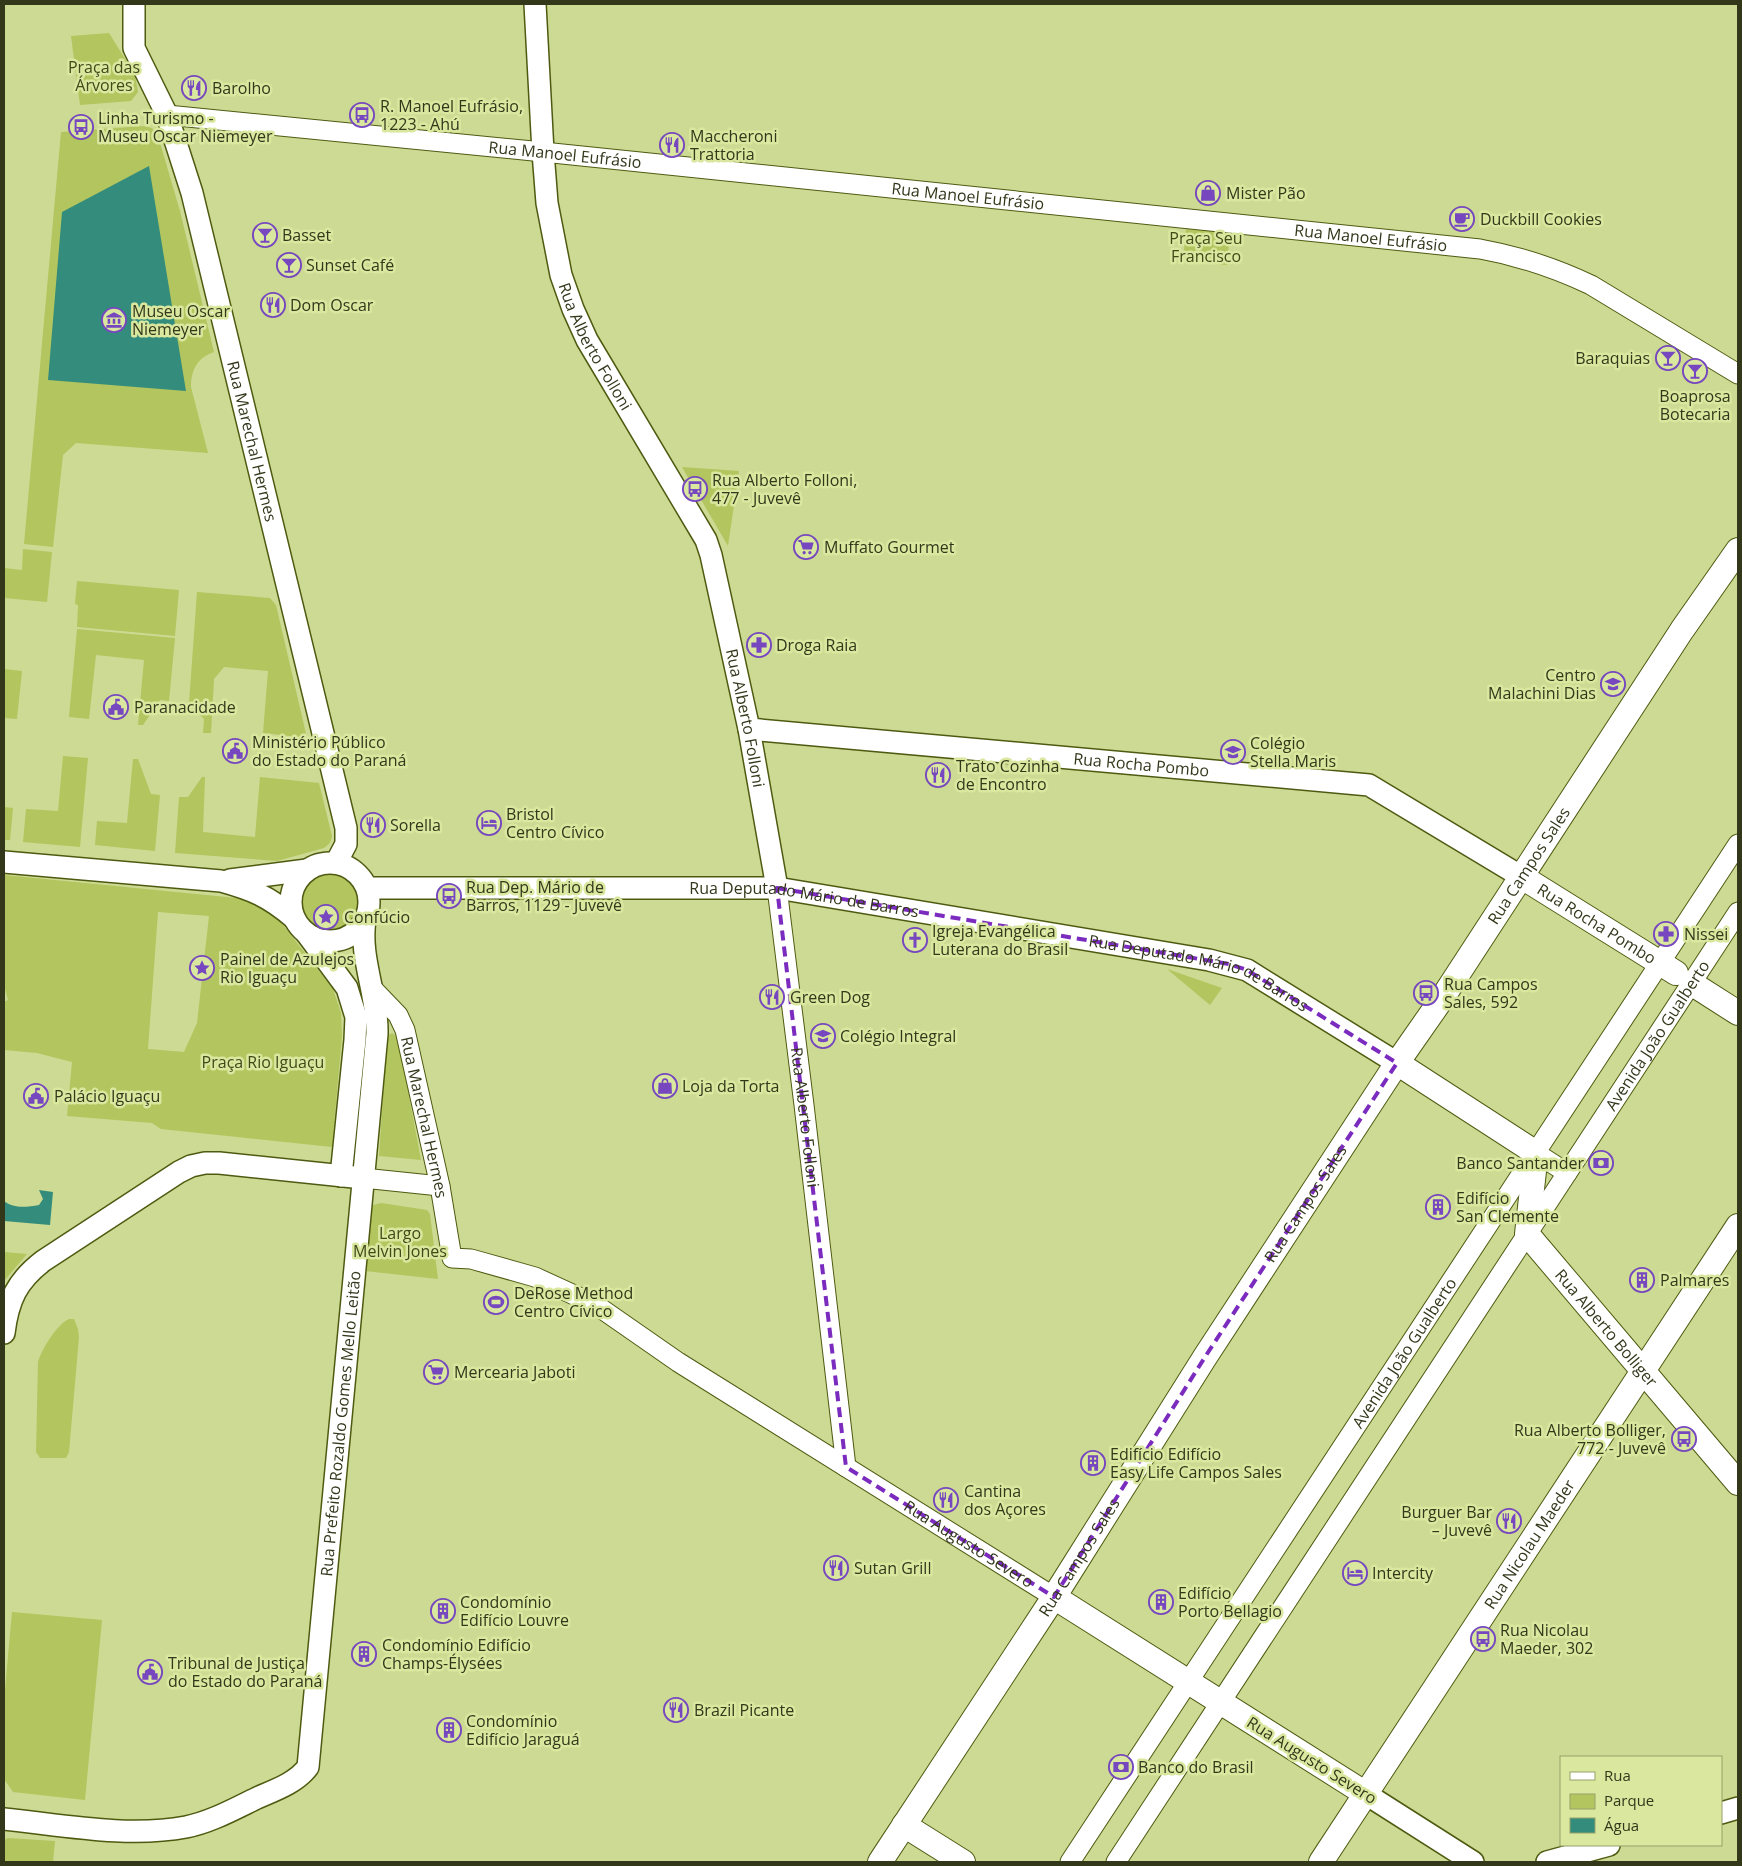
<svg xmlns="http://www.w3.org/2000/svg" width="1742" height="1866" font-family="'Open Sans',sans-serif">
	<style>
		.green { fill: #b3c55e; fill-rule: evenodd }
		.water { fill: #348d7c }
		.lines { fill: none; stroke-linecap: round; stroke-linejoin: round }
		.tertiary-casing { stroke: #4f5a11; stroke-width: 21 }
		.secondary-casing { stroke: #4f5a11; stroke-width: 24 }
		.primary-casing { stroke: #4f5a11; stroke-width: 26 }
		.tertiary { stroke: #fff; stroke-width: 19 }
		.secondary { stroke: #fff; stroke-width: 21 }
		.primary { stroke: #fff; stroke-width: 24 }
		.marked { fill: none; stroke: #7b2cbf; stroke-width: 4; stroke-dasharray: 10 6; stroke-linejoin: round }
		.labels { text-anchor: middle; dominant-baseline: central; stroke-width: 5; stroke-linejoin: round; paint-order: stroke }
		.park-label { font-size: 16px; fill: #424a1a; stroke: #d9e79f }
		.poi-label { font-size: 16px; fill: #33381b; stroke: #d9e79f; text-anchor: start }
		.street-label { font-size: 16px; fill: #33381b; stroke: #d9e79f }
	</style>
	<rect width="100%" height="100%" fill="#ccda93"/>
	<g class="green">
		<polygon points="109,33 135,75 138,92 131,101 80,105 71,36"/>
		<path d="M143 126 152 128 158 136 180 211 214 352C197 358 191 370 191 387L208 453 76 443 63 455 53 547 24 544 61 132Z"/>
		<polygon points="1186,229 1230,233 1227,265 1183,261"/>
		<polygon points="682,467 739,471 728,546"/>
		<polygon points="23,549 52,552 47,602 4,598 4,568 22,570"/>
		<polygon points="77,581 179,590 175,636 77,627 78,605 75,604"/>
		<polygon points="197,592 270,598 276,605 307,738 263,733 268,671 224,667 214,679 211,733 203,733 204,719 189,703"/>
		<polygon points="77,629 175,638 169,701 160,700 143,725 138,725 144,660 96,655 89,719 69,717"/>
		<polygon points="4,669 22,671 17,719 4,718"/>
		<polygon points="63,756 88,758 80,847 23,842 26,809 58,811"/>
		<polygon points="133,759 138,759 151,794 160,795 155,851 95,845 97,821 127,823"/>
		<polygon points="202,777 205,777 203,832 255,837 260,777 319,783 332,836 330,843 324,848 277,861 175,853 179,797 188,797"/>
		<polygon points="4,807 13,808 10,840 4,840"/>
		<circle cx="329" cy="902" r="32"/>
		<path d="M4 875 247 899 280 921 333 989 341 1013 342 1036 332 1147 161 1129 152 1123 67 1116 72 1062 37 1053 4 1050V1002L8 1000 4 985ZM158 912 209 916 197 1023 184 1052 148 1049Z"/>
		<polygon points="1167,969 1222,988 1210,1005"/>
		<polygon points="392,1033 398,1037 421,1160 379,1156 387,1036"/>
		<polygon points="381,1203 427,1210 430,1214 438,1279 365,1271 371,1209 373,1205"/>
		<polygon points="4,1252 27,1254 4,1281"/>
		<path d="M69 1319H74L78 1329 79 1337 69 1452 66 1458H40L36 1452 38 1362C41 1350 57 1324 69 1319Z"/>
		<polygon points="12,1612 102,1620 85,1800 13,1792 4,1779 4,1701"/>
		<polygon points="8,1838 55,1841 53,1862 4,1862 4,1840"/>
	</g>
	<g class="water">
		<polygon points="149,166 186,391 48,380 62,212"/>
		<path d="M39 1190 53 1192 50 1225 4 1221V1201C14 1209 27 1207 39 1205L43 1199Z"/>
	</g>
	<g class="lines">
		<defs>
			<g id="tertiary">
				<path id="s1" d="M167 115 543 152 1480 249C1519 256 1555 268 1591 285L1738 374"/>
				<path id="s2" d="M777 888 804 1105 846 1467"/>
				<path id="s3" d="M373 989 398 1015 405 1030 440 1186 452 1258 471 1259 535 1277 596 1305 678 1362 1054 1597"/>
				<polyline points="1536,1153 1567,1173"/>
				<polyline points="363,1178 440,1186"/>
				<path id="s4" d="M1070 1862 1738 844"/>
				<path id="s5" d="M1116 1862 1738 912"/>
			</g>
			<g id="secondary">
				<path id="s6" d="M134 4V48L167 115 192 193 346 828V844L336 863"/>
				<path id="s7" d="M535 4 543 152 547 203 561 275 573 309 587 340 706 540 711 555 749 729 777 888"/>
				<path id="s8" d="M749 729 1369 785 1522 877"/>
				<path d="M4 862 221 881C253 890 268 896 294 918"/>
				<circle cx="330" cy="902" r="39"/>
				<polyline points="230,880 307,870"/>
				<path id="s9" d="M367 888H777L1209 960 1247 970 1397 1063"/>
				<polyline points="307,934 347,988 356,1017 355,1040 341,1176"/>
				<path d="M4 1333C8 1300 17 1281 43 1261L179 1172 191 1166 205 1163H219L363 1178"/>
				<polyline points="1366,1794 1473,1862"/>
				<polyline points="1721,1813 1738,1808"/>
				<path id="s10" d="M4 1819C63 1825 128 1838 186 1827 211 1822 234 1809 257 1798 275 1790 296 1783 308 1767L377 1034C378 995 359 958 365 920"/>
				<polyline points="1547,1862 1609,1845"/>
			</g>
			<g id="primary">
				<path id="s11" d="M1522 877 1676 973"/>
				<polyline points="1691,983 1738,1013"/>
				<path id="s12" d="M1397 1063 1536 1153 1527 1234 1738 1483"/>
				<polyline points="1054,1597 1366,1794"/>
				<polyline points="904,1825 963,1862"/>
				<path id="s13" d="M880 1862 1054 1597 1205 1357 1397 1063 1441 1000 1682 630 1738 550"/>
				<path id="s14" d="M1321 1862 1738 1226"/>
			</g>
		</defs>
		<use href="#tertiary" class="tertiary-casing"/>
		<use href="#secondary" class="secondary-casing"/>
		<use href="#primary" class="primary-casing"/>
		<use href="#tertiary" class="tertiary"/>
		<use href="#secondary" class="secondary"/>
		<use href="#primary" class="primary"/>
	</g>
	<path class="marked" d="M777 888 1229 964 1247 970 1397 1063 1205 1357 1054 1597 846 1467Z"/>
	<defs>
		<symbol id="restaurant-ring" viewBox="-11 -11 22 22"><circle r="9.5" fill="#d9e79f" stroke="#7647bf" stroke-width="1.5"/><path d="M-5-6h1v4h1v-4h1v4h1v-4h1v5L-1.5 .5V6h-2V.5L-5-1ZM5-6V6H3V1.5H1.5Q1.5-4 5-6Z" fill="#7647bf"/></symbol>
		<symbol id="bus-ring" viewBox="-11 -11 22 22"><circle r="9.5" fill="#d9e79f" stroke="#7647bf" stroke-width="1.5"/><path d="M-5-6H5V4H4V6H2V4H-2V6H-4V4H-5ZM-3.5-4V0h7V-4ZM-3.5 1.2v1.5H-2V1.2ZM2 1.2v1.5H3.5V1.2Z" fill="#7647bf"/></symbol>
		<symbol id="shop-ring" viewBox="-11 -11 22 22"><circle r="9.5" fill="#d9e79f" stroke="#7647bf" stroke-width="1.5"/><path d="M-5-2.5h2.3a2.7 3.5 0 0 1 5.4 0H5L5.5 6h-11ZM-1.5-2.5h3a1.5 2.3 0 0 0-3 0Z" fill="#7647bf"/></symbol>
		<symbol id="cafe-ring" viewBox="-11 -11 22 22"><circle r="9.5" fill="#d9e79f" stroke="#7647bf" stroke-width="1.5"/><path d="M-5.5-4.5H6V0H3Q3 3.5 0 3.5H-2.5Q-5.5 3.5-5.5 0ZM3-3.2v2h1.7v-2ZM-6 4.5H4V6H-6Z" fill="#7647bf"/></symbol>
		<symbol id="bar-ring" viewBox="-11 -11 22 22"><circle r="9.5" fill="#d9e79f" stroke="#7647bf" stroke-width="1.5"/><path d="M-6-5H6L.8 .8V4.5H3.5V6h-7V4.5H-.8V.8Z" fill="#7647bf"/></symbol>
		<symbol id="museum-ring" viewBox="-11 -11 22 22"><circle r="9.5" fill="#d9e79f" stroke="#7647bf" stroke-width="1.5"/><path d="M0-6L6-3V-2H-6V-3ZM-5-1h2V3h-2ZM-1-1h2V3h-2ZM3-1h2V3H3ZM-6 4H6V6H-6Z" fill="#7647bf"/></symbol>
		<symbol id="supermarket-ring" viewBox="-11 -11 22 22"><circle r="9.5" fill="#d9e79f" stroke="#7647bf" stroke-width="1.5"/><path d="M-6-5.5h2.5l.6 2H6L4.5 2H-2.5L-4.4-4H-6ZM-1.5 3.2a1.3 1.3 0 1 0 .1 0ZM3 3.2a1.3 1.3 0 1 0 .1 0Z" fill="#7647bf"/></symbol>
		<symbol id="pharmacy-ring" viewBox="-11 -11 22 22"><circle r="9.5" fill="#d9e79f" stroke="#7647bf" stroke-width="1.5"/><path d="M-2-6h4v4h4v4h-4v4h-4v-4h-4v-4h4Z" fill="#7647bf"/></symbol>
		<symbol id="university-ring" viewBox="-11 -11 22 22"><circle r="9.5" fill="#d9e79f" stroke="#7647bf" stroke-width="1.5"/><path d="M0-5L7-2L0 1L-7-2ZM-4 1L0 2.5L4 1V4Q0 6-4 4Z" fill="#7647bf"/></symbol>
		<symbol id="civic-ring" viewBox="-11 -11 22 22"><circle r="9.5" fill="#d9e79f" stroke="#7647bf" stroke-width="1.5"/><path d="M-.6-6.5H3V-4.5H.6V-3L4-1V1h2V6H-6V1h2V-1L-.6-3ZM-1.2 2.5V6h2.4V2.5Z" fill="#7647bf"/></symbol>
		<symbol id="school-ring" viewBox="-11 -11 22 22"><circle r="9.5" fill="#d9e79f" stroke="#7647bf" stroke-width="1.5"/><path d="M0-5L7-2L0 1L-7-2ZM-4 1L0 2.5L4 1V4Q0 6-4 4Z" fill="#7647bf"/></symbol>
		<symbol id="hotel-ring" viewBox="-11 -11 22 22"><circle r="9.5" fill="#d9e79f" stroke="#7647bf" stroke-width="1.5"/><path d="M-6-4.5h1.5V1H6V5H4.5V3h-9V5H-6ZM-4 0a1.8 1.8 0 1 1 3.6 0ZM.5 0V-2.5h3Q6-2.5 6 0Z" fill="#7647bf"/></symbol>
		<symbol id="sight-ring" viewBox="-11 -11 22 22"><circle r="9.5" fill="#d9e79f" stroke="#7647bf" stroke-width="1.5"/><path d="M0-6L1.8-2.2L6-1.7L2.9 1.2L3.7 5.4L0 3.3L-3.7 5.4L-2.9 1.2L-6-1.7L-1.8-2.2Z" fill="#7647bf"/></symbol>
		<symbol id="church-ring" viewBox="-11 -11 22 22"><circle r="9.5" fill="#d9e79f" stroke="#7647bf" stroke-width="1.5"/><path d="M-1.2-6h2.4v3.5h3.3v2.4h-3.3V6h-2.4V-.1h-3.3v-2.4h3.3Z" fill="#7647bf"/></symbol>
		<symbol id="bank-ring" viewBox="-11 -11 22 22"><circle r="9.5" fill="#d9e79f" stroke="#7647bf" stroke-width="1.5"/><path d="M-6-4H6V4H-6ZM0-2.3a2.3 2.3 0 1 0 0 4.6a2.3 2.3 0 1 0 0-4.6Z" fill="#7647bf"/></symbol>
		<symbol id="building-ring" viewBox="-11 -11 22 22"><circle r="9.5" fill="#d9e79f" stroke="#7647bf" stroke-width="1.5"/><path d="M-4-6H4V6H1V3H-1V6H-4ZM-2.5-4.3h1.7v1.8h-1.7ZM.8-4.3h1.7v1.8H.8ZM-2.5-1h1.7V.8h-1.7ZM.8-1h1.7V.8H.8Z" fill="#7647bf"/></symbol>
		<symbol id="stadium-ring" viewBox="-11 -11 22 22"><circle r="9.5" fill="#d9e79f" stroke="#7647bf" stroke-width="1.5"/><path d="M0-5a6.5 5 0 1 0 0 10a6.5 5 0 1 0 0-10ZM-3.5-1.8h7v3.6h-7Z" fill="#7647bf"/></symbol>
	</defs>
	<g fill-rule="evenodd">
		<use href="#restaurant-ring" x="180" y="74" width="28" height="28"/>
		<use href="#bus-ring" x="348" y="101" width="28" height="28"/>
		<use href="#bus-ring" x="67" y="113" width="28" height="28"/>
		<use href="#restaurant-ring" x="658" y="131" width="28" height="28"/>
		<use href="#shop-ring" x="1194" y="179" width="28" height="28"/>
		<use href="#cafe-ring" x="1448" y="205" width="28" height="28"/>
		<use href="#bar-ring" x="251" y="221" width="28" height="28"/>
		<use href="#bar-ring" x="275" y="251" width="28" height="28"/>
		<use href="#restaurant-ring" x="259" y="291" width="28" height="28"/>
		<use href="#museum-ring" x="100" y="306" width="28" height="28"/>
		<use href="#bar-ring" x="1654" y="344" width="28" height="28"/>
		<use href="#bar-ring" x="1681" y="357" width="28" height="28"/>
		<use href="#bus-ring" x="681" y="475" width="28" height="28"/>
		<use href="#supermarket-ring" x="792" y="533" width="28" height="28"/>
		<use href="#pharmacy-ring" x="745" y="631" width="28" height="28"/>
		<use href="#university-ring" x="1599" y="670" width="28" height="28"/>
		<use href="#civic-ring" x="102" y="693" width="28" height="28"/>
		<use href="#civic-ring" x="221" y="737" width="28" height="28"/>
		<use href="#school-ring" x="1219" y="738" width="28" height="28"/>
		<use href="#restaurant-ring" x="924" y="761" width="28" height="28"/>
		<use href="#hotel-ring" x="475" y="809" width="28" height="28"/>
		<use href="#restaurant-ring" x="359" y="811" width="28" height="28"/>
		<use href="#bus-ring" x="435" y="882" width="28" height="28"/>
		<use href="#sight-ring" x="312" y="903" width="28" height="28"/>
		<use href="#pharmacy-ring" x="1652" y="920" width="28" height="28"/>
		<use href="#church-ring" x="901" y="926" width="28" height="28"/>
		<use href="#sight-ring" x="188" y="954" width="28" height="28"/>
		<use href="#bus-ring" x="1412" y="979" width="28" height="28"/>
		<use href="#restaurant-ring" x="758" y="983" width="28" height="28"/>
		<use href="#school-ring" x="809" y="1022" width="28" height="28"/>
		<use href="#shop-ring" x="651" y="1072" width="28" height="28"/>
		<use href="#civic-ring" x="22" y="1082" width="28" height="28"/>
		<use href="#bank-ring" x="1587" y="1149" width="28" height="28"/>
		<use href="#building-ring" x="1424" y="1193" width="28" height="28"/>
		<use href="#building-ring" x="1628" y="1266" width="28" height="28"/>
		<use href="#stadium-ring" x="482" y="1288" width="28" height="28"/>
		<use href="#supermarket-ring" x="422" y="1358" width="28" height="28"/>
		<use href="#bus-ring" x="1670" y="1425" width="28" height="28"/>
		<use href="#building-ring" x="1079" y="1449" width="28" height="28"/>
		<use href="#restaurant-ring" x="932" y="1486" width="28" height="28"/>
		<use href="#restaurant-ring" x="1495" y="1507" width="28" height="28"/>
		<use href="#restaurant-ring" x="822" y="1554" width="28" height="28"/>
		<use href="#hotel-ring" x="1341" y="1559" width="28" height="28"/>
		<use href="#building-ring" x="1147" y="1588" width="28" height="28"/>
		<use href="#building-ring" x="429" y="1597" width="28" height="28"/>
		<use href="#bus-ring" x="1469" y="1625" width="28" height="28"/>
		<use href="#building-ring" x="350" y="1640" width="28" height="28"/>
		<use href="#civic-ring" x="136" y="1658" width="28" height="28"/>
		<use href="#restaurant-ring" x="662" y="1696" width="28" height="28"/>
		<use href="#building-ring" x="435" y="1716" width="28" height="28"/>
		<use href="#bank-ring" x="1107" y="1753" width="28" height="28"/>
	</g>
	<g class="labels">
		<g class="park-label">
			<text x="104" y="67">Praça das<tspan x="104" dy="18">Árvores</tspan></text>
			<text x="1206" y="238">Praça Seu<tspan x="1206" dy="18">Francisco</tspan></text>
			<text x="263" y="1062">Praça Rio Iguaçu</text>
			<text x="400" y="1233">Largo<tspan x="400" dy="18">Melvin Jones</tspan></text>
		</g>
		<g class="poi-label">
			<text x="212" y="88">Barolho</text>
			<text x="380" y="106">R. Manoel Eufrásio,<tspan x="380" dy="18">1223 - Ahú</tspan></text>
			<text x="98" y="118">Linha Turismo -<tspan x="98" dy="18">Museu Oscar Niemeyer</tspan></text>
			<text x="690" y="136">Maccheroni<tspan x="690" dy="18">Trattoria</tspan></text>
			<text x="1226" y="193">Mister Pão</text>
			<text x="1480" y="219">Duckbill Cookies</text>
			<text x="282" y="235">Basset</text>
			<text x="306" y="265">Sunset Café</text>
			<text x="290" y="305">Dom Oscar</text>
			<text x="132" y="311">Museu Oscar<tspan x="132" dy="18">Niemeyer</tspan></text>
			<text x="1650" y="358" text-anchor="end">Baraquias</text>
			<text x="1695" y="396" text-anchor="middle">Boaprosa<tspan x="1695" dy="18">Botecaria</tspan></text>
			<text x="712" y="480">Rua Alberto Folloni,<tspan x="712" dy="18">477 - Juvevê</tspan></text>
			<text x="824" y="547">Muffato Gourmet</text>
			<text x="776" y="645">Droga Raia</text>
			<text x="1596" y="675" text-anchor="end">Centro<tspan x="1596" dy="18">Malachini Dias</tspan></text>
			<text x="134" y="707">Paranacidade</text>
			<text x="252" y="742">Ministério Público<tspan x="252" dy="18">do Estado do Paraná</tspan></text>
			<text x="1250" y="743">Colégio<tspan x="1250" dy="18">Stella Maris</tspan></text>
			<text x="956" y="766">Trato Cozinha<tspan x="956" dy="18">de Encontro</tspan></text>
			<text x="506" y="814">Bristol<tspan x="506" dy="18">Centro Cívico</tspan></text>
			<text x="390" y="825">Sorella</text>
			<text x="466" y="887">Rua Dep. Mário de<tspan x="466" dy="18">Barros, 1129 - Juvevê</tspan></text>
			<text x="344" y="917">Confúcio</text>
			<text x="932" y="931">Igreja Evangélica<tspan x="932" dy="18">Luterana do Brasil</tspan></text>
			<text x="1684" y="934">Nissei</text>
			<text x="220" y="959">Painel de Azulejos<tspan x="220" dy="18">Rio Iguaçu</tspan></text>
			<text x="1444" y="984">Rua Campos<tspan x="1444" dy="18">Sales, 592</tspan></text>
			<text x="790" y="997">Green Dog</text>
			<text x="840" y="1036">Colégio Integral</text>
			<text x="682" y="1086">Loja da Torta</text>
			<text x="54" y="1096">Palácio Iguaçu</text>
			<text x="1584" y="1163" text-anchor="end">Banco Santander</text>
			<text x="1456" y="1198">Edifício<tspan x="1456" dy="18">San Clemente</tspan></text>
			<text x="1660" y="1280">Palmares</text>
			<text x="514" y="1293">DeRose Method<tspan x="514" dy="18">Centro Cívico</tspan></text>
			<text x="454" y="1372">Mercearia Jaboti</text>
			<text x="1666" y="1430" text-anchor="end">Rua Alberto Bolliger,<tspan x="1666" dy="18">772 - Juvevê</tspan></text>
			<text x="1110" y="1454">Edifício Edifício<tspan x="1110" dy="18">Easy Life Campos Sales</tspan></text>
			<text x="964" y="1491">Cantina<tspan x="964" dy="18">dos Açores</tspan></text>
			<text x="1492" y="1512" text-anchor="end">Burguer Bar<tspan x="1492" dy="18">– Juvevê</tspan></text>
			<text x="854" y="1568">Sutan Grill</text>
			<text x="1372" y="1573">Intercity</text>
			<text x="1178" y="1593">Edifício<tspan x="1178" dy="18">Porto Bellagio</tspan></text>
			<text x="460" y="1602">Condomínio<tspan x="460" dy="18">Edifício Louvre</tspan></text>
			<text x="1500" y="1630">Rua Nicolau<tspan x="1500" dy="18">Maeder, 302</tspan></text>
			<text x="382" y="1645">Condomínio Edifício<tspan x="382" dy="18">Champs-Élysées</tspan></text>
			<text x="168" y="1663">Tribunal de Justiça<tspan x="168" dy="18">do Estado do Paraná</tspan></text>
			<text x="694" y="1710">Brazil Picante</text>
			<text x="466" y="1721">Condomínio<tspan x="466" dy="18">Edifício Jaraguá</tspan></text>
			<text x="1138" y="1767">Banco do Brasil</text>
		</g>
		<g class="street-label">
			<text stroke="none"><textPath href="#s1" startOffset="400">Rua Manoel Eufrásio</textPath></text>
			<text stroke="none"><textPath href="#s1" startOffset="805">Rua Manoel Eufrásio</textPath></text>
			<text stroke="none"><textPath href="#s1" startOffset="1210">Rua Manoel Eufrásio</textPath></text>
			<text stroke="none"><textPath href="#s7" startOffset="352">Rua Alberto Folloni</textPath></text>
			<text stroke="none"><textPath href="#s6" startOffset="456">Rua Marechal Hermes</textPath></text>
			<text stroke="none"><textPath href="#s7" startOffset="758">Rua Alberto Folloni</textPath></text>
			<text stroke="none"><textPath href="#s8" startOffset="394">Rua Rocha Pombo</textPath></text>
			<text stroke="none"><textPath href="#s13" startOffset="1189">Rua Campos Sales</textPath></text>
			<text stroke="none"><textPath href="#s9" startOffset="438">Rua Deputado Mário de Barros</textPath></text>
			<text stroke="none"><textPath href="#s11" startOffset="88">Rua Rocha Pombo</textPath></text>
			<text stroke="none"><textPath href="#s9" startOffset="842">Rua Deputado Mário de Barros</textPath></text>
			<text stroke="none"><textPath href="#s5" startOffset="988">Avenida João Gualberto</textPath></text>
			<text stroke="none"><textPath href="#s2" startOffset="231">Rua Alberto Folloni</textPath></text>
			<text stroke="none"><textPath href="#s3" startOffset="142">Rua Marechal Hermes</textPath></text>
			<text stroke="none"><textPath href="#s13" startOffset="784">Rua Campos Sales</textPath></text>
			<text stroke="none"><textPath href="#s12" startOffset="370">Rua Alberto Bolliger</textPath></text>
			<text stroke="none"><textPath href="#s4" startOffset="609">Avenida João Gualberto</textPath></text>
			<text stroke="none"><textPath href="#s10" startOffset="665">Rua Prefeito Rozaldo Gomes Mello Leitão</textPath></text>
			<text stroke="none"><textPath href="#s3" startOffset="881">Rua Augusto Severo</textPath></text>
			<text stroke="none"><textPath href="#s14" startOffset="380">Rua Nicolau Maeder</textPath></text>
			<text stroke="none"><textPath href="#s13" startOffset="364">Rua Campos Sales</textPath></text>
			<text transform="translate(1312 1760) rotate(32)">Rua Augusto Severo</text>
		</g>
	</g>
	<rect width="1742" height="1866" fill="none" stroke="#33381b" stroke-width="10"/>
	<rect x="1560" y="1756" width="162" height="90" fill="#d9e79f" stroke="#97a16a"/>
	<rect x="1570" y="1772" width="25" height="8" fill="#ffffff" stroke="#97a16a"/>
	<text x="1604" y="1781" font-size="15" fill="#33381b">Rua</text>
	<rect x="1570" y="1794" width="25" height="15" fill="#b3c55e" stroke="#97a16a"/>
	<text x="1604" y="1806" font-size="15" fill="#33381b">Parque</text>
	<rect x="1570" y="1818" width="25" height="15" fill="#348d7c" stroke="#97a16a"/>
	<text x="1604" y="1831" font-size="15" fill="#33381b">Água</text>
</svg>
